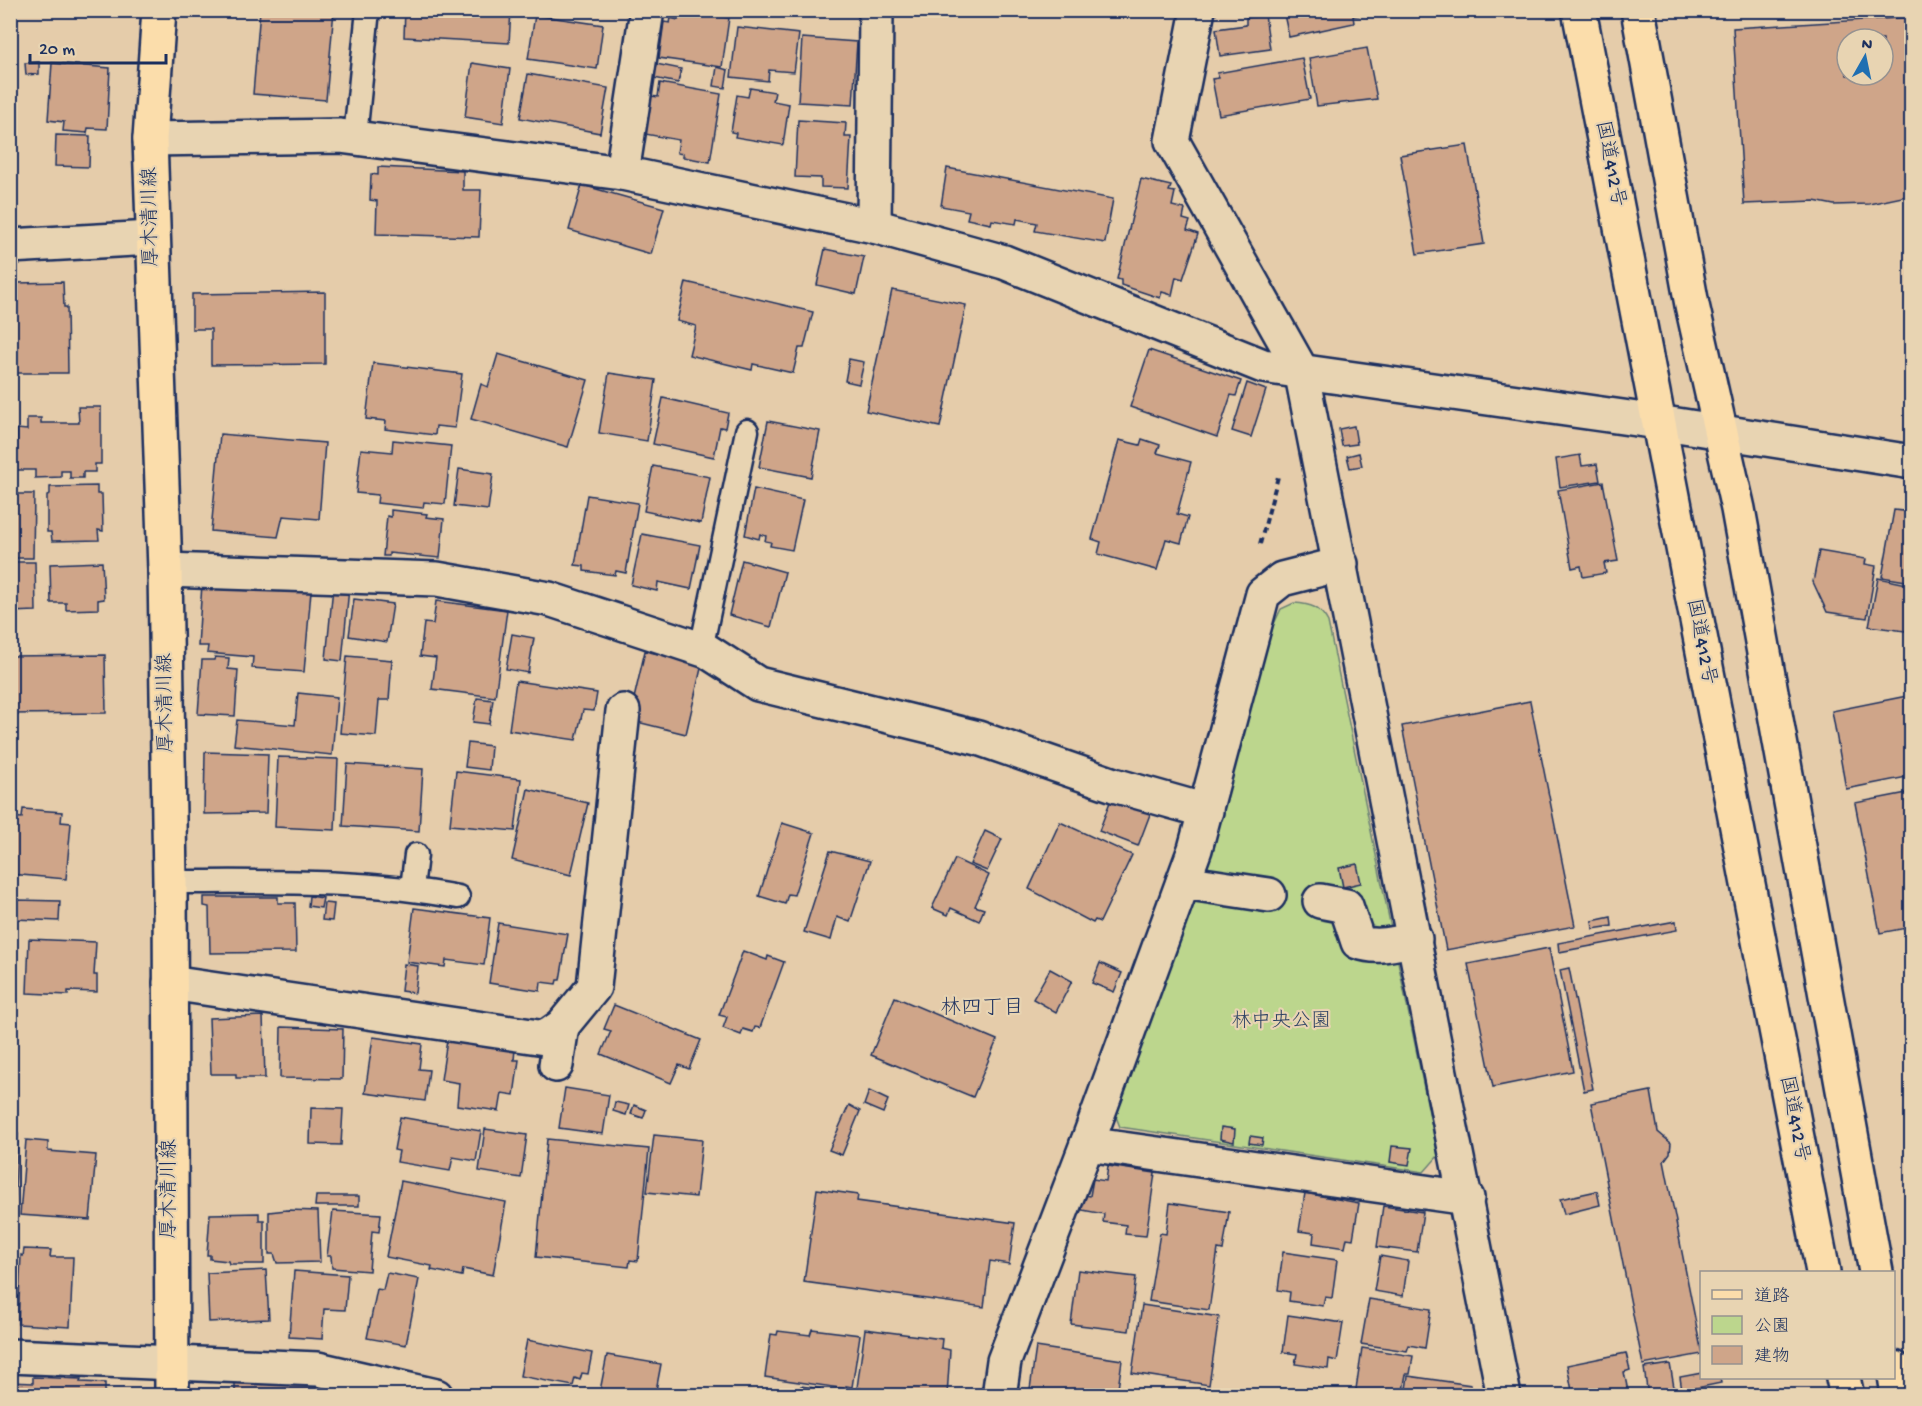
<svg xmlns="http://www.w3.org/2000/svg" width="1922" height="1406" font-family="'Gochi Hand','Klee One',sans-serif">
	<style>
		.green { fill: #bcd68d; stroke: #6c8276; stroke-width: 1.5 }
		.building { fill: #cfa589; stroke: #1b2f5e; stroke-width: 1.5; fill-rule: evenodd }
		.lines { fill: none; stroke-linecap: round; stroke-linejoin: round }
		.lane-casing { stroke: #1b2f5e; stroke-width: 27 }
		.street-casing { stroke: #1b2f5e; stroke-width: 38 }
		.secondary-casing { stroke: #1b2f5e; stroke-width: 38 }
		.primary-casing { stroke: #1b2f5e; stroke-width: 38 }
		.highway-casing { stroke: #1b2f5e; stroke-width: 38 }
		.path { stroke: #1b2f5e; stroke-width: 4; stroke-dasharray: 6 4.5; stroke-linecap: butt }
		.lane { stroke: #e8d4b2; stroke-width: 22 }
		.street { stroke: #e8d4b2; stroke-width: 33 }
		.secondary { stroke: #e8d4b2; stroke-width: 33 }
		.primary { stroke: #fbddab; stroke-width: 33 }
		.highway { stroke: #fbddab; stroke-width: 33 }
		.labels { text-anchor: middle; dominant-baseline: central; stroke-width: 4.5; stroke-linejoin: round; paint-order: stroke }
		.street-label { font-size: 20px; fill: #1b2f5e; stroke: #e8d4b2 }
		.park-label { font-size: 20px; fill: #2b4063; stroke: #e8d4b2 }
		.neighbourhood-label { font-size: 21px; fill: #1b2f5e; stroke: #e8d4b2 }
	</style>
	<rect width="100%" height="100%" fill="#e5ccaa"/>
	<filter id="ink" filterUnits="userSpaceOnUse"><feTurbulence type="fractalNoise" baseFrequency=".0167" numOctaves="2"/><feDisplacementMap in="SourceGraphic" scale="12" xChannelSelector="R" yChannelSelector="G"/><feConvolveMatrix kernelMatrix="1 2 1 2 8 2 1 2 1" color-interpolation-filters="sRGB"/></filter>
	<g filter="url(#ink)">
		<path class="green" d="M1294 603C1311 604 1320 607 1328 622L1438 1156 1424 1172 1120 1127 1115 1114 1224 800 1273 626 1281 609Z"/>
		<g class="building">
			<polygon points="260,10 334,10 326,100 253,94"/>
			<polygon points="405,10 511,10 509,43 404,37"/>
			<polygon points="1283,10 1360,10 1361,15 1353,16 1354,23 1289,37"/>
			<polygon points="680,11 729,18 722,67 659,58 664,22 670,23 671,18 678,20"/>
			<polygon points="535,15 603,25 597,69 528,59"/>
			<polygon points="1265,15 1270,49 1220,56 1216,29 1246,25 1246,18"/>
			<path d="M1912 17V195L1869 204 1834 205 1814 201 1744 204 1733 28ZM1847 39H1883V75H1847Z"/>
			<polygon points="737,27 799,34 794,72 769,70 768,81 731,77"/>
			<polygon points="802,38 857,42 853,105 798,102"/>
			<polygon points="1367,48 1377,99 1317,106 1309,58"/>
			<polygon points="1302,58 1310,99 1219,115 1212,79 1219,78 1217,73"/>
			<polygon points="39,62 39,74 26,75 25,63"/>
			<polygon points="52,63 110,68 107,129 88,128 87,133 63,131 64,122 48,120"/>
			<polygon points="472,63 510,69 503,123 465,117"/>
			<polygon points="656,64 681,69 678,83 654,78"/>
			<polygon points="717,67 728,70 725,88 714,86"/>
			<polygon points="528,74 608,88 600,133 520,118"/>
			<polygon points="660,83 721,94 710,162 683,157 683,154 677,153 679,140 645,134 651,96 658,97"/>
			<polygon points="750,88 775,92 773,101 789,104 783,145 735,137 736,133 731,132 737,95 748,97"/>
			<polygon points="798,120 846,123 845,137 851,137 848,188 821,187 821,178 795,177"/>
			<polygon points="56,135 90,136 89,167 55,166"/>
			<polygon points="1467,145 1484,244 1417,254 1400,155"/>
			<rect x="10" y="149" width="6" height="22"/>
			<polygon points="378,167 463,171 463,190 481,190 479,237 376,234 377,201 370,200 371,174 378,175"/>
			<polygon points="947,168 1113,199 1105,243 1035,231 1037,223 1017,219 1016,224 992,220 991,224 967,219 969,211 941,206"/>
			<polygon points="1141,179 1171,186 1169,191 1175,192 1172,206 1185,209 1183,219 1190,221 1187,230 1198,234 1183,279 1176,277 1172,295 1162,292 1160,298 1121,285 1121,280 1117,279"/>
			<polygon points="582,185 664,208 651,254 569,230"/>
			<polygon points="825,249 864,257 856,294 817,285"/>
			<polygon points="63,282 64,307 67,307 68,373 10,373 10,306 17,306 16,283"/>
			<polygon points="686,282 813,312 804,348 799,348 793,373 753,364 752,370 689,355 696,326 677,321"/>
			<polygon points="892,290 966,305 940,427 866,411"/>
			<polygon points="325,292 325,364 211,365 211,329 192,329 192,294"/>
			<polygon points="1149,350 1241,381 1236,396 1231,395 1217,437 1130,407"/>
			<polygon points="498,354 588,380 568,447 471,419 481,384 488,387"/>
			<polygon points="849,359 864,362 859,384 845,381"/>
			<polygon points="373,363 462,374 455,428 436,426 435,435 385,429 386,421 366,419"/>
			<polygon points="609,373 656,380 647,441 599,433"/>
			<polygon points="1247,383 1266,390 1251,437 1232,431"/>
			<polygon points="663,398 728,413 725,428 720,427 714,457 653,444"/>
			<polygon points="78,407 101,407 101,464 95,464 95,472 83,472 83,478 70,478 70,471 61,471 61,477 35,478 35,470 17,470 17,429 27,430 27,418 41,418 41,423 79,423"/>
			<polygon points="768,421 820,431 811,477 759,467"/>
			<polygon points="1354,426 1357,444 1342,446 1339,429"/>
			<rect x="10" y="434" width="4" height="29"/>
			<polygon points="220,434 325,443 319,519 283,516 278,537 211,531"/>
			<polygon points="1142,439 1160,445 1157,453 1191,462 1177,514 1188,517 1181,543 1166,539 1157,570 1098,554 1101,542 1092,539 1119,440 1140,445"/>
			<polygon points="393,440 451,446 445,504 424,502 423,508 377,503 378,495 356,493 361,449 392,452"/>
			<polygon points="1359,453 1362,466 1350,468 1347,456"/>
			<polygon points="1580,455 1582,466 1597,464 1600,481 1560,487 1556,459"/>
			<polygon points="653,466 710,477 701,523 644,511"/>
			<polygon points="459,469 493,474 488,510 454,506"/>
			<polygon points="1603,482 1618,561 1604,563 1606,573 1583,577 1581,566 1572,568 1558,490"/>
			<polygon points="97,486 97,494 102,494 103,531 98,530 99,540 52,541 51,532 47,532 47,495 50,494 50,487"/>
			<polygon points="754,489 803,500 792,550 770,546 771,542 765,541 766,536 760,534 759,539 745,535"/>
			<polygon points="10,494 34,494 33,558 14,558 14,551 10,551"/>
			<polygon points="587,495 638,503 626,573 616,571 615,575 584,571 584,566 575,565"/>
			<polygon points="391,510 427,514 426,517 444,519 440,558 389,553 389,556 383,556 387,516 391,517"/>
			<polygon points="1894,510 1912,512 1912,582 1882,577"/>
			<polygon points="642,534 700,545 691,589 658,582 657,591 631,585"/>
			<polygon points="1819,551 1866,559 1865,564 1876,566 1867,618 1827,612 1813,582"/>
			<polygon points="742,560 785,572 771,627 729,615"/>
			<polygon points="10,562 35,562 36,611 10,612"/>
			<polygon points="102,562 104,599 98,600 98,609 66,610 66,603 51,603 50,564"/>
			<polygon points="1878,578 1912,585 1912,632 1869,626"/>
			<polygon points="202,584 311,591 304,672 252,668 253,657 207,653 208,646 198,646"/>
			<polygon points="333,587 349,588 342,661 326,659"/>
			<polygon points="354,599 393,604 387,642 349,636"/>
			<polygon points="436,601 507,610 495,697 432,689 436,658 420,656 424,623 433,624"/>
			<polygon points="512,634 534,638 528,673 506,669"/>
			<polygon points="645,651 702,664 686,734 629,720"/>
			<polygon points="105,655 106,713 10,714 10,656"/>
			<polygon points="347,656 392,660 389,700 379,700 376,736 340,733"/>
			<polygon points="215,657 229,658 228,669 238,670 235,716 198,714 202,660 214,660"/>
			<polygon points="516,681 597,693 594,711 583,710 576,740 509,730"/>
			<polygon points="298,693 337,697 332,755 234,745 237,720 295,725"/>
			<polygon points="1912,695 1912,776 1846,789 1832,711"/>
			<polygon points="477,698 493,700 489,724 473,722"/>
			<polygon points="1530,701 1575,926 1446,950 1402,726"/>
			<polygon points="468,743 491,746 489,770 465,767"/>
			<polygon points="205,752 268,754 266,813 204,814"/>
			<polygon points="278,757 338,759 335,830 275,827"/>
			<polygon points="347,764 423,769 419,831 343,826"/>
			<polygon points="456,771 521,779 515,831 450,825"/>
			<polygon points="528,789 588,803 571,875 512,860"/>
			<polygon points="1912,792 1912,927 1880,933 1855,803"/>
			<polygon points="1113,794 1152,809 1138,846 1099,831"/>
			<polygon points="23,809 62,812 61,822 71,823 66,879 10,874 10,817 22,818"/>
			<polygon points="1060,822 1132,855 1100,922 1095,920 1093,923 1029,889"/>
			<polygon points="782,823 814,833 794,895 788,894 785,904 759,896"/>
			<polygon points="985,831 1002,839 987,871 970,864"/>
			<polygon points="830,851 870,861 850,922 837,917 831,940 804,932"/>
			<polygon points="955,859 989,875 975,906 984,909 979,921 951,908 948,915 932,908"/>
			<polygon points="1357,864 1361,883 1343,887 1339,868"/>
			<polygon points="309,896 323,898 321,908 308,906"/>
			<polygon points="204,897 278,897 278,903 295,903 296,952 210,953 209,907 204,906"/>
			<polygon points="16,900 60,901 59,921 15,919"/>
			<polygon points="324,903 334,904 332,921 322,920"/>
			<polygon points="414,908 490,918 484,965 446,960 445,967 407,962"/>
			<polygon points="1611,917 1612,926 1593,929 1592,921"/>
			<polygon points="1676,921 1677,930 1559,952 1558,943"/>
			<polygon points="498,923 568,934 560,980 557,980 556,984 541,982 540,991 489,983"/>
			<polygon points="29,939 96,942 94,975 97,975 97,992 68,991 68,995 27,993"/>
			<polygon points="1549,948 1573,1071 1493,1087 1468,964"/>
			<polygon points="743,951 767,960 768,956 784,962 760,1028 755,1027 753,1032 743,1029 741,1035 723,1028 727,1017 719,1015"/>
			<polygon points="1100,963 1122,973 1114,992 1092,983"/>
			<polygon points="404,964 418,966 415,993 401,991"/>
			<polygon points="1569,968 1593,1089 1584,1091 1560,970"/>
			<polygon points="1050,969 1072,981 1056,1012 1033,999"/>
			<polygon points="895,997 997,1040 973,1097 871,1055"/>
			<polygon points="614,1005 701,1040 689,1069 679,1065 671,1083 601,1054 611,1031 604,1029"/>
			<polygon points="263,1016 265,1078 236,1078 236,1074 211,1074 209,1018"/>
			<polygon points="281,1027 343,1029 342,1079 280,1078"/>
			<polygon points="373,1037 422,1044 419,1069 429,1070 425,1101 365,1093"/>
			<polygon points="447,1040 515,1049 514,1060 519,1060 514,1095 502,1093 499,1111 457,1105 459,1083 441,1080"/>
			<polygon points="565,1088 609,1095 603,1134 559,1128"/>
			<polygon points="869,1091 888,1100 883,1113 864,1105"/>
			<polygon points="1651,1091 1658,1132 1671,1143 1670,1153 1664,1161 1702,1354 1643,1365 1591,1103"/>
			<polygon points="615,1102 629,1105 626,1115 613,1111"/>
			<polygon points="634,1105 646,1110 643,1118 631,1114"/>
			<polygon points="849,1105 860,1111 842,1155 829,1150"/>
			<polygon points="311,1108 343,1109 341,1145 310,1144"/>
			<polygon points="400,1117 481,1131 476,1161 453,1157 450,1171 397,1162 399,1151 394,1150"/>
			<polygon points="1221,1127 1235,1129 1234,1142 1220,1139"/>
			<polygon points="485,1129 527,1135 521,1178 479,1171"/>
			<polygon points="10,1134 18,1134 14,1210 10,1210"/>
			<polygon points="654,1135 702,1140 696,1197 647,1192"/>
			<polygon points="1250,1136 1263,1138 1262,1145 1249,1143"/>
			<polygon points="547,1139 649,1149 638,1261 630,1260 629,1267 536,1257"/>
			<polygon points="26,1140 48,1142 48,1151 96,1155 90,1220 20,1215"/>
			<polygon points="1392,1146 1412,1148 1409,1165 1390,1162"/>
			<polygon points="1108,1166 1155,1173 1146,1236 1125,1234 1126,1225 1103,1222 1104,1214 1082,1210 1084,1195 1090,1196 1093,1179 1106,1181"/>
			<polygon points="401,1181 506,1202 493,1275 463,1269 462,1276 431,1270 432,1266 386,1257"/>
			<polygon points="817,1189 858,1195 857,1201 1015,1223 1009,1264 990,1261 984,1307 804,1282"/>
			<polygon points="1597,1191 1600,1205 1564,1214 1560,1199"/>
			<polygon points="1305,1193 1359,1203 1353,1239 1347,1238 1345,1248 1313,1243 1314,1233 1299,1231"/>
			<polygon points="316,1196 359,1196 359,1206 315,1206"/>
			<polygon points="1170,1203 1229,1212 1223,1250 1218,1249 1209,1310 1149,1301 1160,1233 1166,1234"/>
			<polygon points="1383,1206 1423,1212 1417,1252 1377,1247"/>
			<polygon points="287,1210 318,1211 320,1262 277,1263 274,1254 269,1254 269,1212"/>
			<polygon points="333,1211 381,1214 379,1232 372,1231 369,1271 332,1268 331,1256 327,1256"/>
			<polygon points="259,1213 259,1220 264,1220 264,1264 229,1264 228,1261 210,1259 210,1255 207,1255 210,1214"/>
			<polygon points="24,1249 51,1250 50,1257 73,1257 70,1327 18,1324 21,1255 23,1256"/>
			<polygon points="1283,1252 1337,1260 1332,1298 1325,1297 1323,1306 1289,1301 1290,1292 1278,1290"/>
			<polygon points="1380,1256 1408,1261 1403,1296 1374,1291"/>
			<polygon points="266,1270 269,1319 209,1322 207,1273"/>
			<polygon points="1078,1270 1136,1277 1129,1331 1071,1324"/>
			<polygon points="294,1271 348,1275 345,1310 324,1309 322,1339 289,1337"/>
			<polygon points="387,1273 419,1279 406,1345 367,1338 377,1289 383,1290"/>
			<polygon points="1369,1299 1431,1309 1425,1348 1409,1345 1407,1351 1361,1344"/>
			<polygon points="1142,1305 1219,1317 1209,1385 1132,1373"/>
			<polygon points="1288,1315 1343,1323 1337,1361 1329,1359 1328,1369 1295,1364 1297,1354 1283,1352"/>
			<polygon points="812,1329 860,1335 852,1387 846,1386 846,1389 765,1377 771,1334 777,1335 778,1331 810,1335"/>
			<polygon points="865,1329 942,1339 941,1348 950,1350 947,1396 916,1396 857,1388"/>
			<polygon points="527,1340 592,1353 588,1374 582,1373 580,1380 575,1378 573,1386 520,1376"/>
			<polygon points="1036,1347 1122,1360 1117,1396 1029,1396"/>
			<polygon points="1362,1348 1413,1356 1410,1374 1406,1374 1402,1396 1355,1396"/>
			<polygon points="1626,1353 1630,1370 1624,1372 1629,1396 1573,1396 1567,1365"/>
			<polygon points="607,1355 661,1364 655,1396 599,1396"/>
			<polygon points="1670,1364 1675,1393 1648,1396 1644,1368"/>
			<polygon points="1702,1373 1702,1378 1720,1378 1721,1383 1682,1391 1680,1377"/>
			<polygon points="1408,1376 1471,1385 1470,1396 1405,1396"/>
			<polygon points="33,1377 81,1379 80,1382 105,1383 105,1396 10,1396 10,1382 33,1383"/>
			<polygon points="235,1380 338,1385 337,1396 235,1396"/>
			<polygon points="801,1386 820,1389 819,1396 800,1396"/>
		</g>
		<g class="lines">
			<defs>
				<g id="lane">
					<polyline points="355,137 368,10"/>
					<polyline points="701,649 747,431"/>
					<path d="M170 882C266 882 363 879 458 897"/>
					<polyline points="412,888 416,855"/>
				</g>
				<g id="street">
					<polyline points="1198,10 1172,141 1301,370 1504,1396"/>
					<polyline points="622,173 647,10"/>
					<polyline points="874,226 876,10"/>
					<polyline points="165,570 437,579 549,599 707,651 758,684 978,738 1114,785 1206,811"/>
					<polyline points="1183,882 1269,895"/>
					<path d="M1320 901 1346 906 1358 942C1378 949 1395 943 1415 939"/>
					<polyline points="170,983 545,1038 562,1026 594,987 623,711"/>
					<polyline points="556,1065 562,1026"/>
					<polyline points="1087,1144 1467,1198"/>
					<polyline points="10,1356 318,1369 436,1396"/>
					<polyline points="999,1396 1004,1361 1087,1144 1195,849 1263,594 1282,579 1341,564"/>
				</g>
				<g id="secondary">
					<polyline points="150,139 340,136 622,173 874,226 1004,262 1263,366 1658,422 1912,462"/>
					<polyline points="10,246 152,238"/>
				</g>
				<polyline id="primary" points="159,10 150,139 165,570 170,882 172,1396"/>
				<g id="highway">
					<polyline points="1579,10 1823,1272"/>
					<polyline points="1638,10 1692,305 1738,509 1876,1272"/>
					<polyline points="1894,1368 1898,1396"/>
					<polyline points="1843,1378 1847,1396"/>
				</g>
			</defs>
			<use href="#lane" class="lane-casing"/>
			<use href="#street" class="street-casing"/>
			<use href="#secondary" class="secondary-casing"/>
			<use href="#primary" class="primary-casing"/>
			<use href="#highway" class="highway-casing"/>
			<polyline class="path" points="1260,544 1279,473"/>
			<use href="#lane" class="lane"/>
			<use href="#street" class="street"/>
			<use href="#secondary" class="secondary"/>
			<use href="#primary" class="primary"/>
			<use href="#highway" class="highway"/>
		</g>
	</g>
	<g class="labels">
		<g class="street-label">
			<text transform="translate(1609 164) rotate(79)">国道412号</text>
			<text transform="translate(152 217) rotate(-91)">厚木清川線</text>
			<text transform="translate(1700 642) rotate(79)">国道412号</text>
			<text transform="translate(167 703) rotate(-91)">厚木清川線</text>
			<text transform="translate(1793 1119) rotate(79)">国道412号</text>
			<text transform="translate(170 1189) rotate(-90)">厚木清川線</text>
		</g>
		<g class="park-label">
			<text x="1281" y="1022">林中央公園</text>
		</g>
		<g class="neighbourhood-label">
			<text x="982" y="1009">林四丁目</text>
		</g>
	</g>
	<rect width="1922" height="1406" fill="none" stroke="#e8d4b2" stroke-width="36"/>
	<rect x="18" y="18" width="1886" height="1370" fill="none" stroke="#1b2f5e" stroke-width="2" filter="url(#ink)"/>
	<rect x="1700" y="1271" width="195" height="108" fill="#e8d4b2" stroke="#969290" stroke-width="1.5"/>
	<rect x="1712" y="1290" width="30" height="9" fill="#fbddab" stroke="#969290" stroke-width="1.5"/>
	<text x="1754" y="1301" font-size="18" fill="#1b2f5e">道路</text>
	<rect x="1712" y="1316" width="30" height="18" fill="#bcd68d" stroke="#969290" stroke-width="1.5"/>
	<text x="1754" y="1331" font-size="18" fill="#1b2f5e">公園</text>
	<rect x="1712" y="1346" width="30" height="18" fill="#cfa589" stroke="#969290" stroke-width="1.5"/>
	<text x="1754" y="1361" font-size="18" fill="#1b2f5e">建物</text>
	<g transform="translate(1865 57) rotate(9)"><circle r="28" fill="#e8d4b2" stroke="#969290" stroke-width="1.5"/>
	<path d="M0-4.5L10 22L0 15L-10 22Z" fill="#1f6fb2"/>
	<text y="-9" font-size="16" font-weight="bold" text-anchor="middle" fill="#1b2f5e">N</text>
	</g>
	<path d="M30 54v9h136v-9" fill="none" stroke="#1b2f5e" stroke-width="3"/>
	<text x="39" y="54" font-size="18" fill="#1b2f5e" stroke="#e8d4b2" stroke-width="4.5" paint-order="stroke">20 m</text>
</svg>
